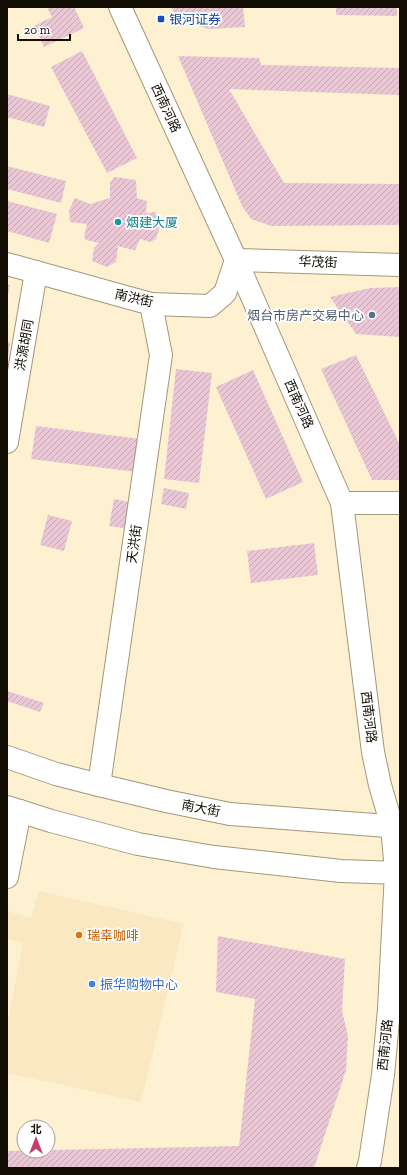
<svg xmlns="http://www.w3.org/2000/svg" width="407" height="1175" font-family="'Zilla Slab','Noto Sans SC',serif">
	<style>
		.built { fill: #f9e8c1 }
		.building { fill: url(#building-hatch) }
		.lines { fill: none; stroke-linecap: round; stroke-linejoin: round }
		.minor-casing { stroke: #a3977a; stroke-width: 24 }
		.major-casing { stroke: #a3977a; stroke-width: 24 }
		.minor { stroke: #fff; stroke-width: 22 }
		.major { stroke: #fff; stroke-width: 22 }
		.transit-dot { fill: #1a4fb4; stroke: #fff; stroke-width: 1.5 }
		.culture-dot { fill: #0f9aa8; stroke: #fff; stroke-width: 1.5 }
		.service-dot { fill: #5c6f8a; stroke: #fff; stroke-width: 1.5 }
		.food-dot { fill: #e8710a; stroke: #fff; stroke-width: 1.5 }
		.shop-dot { fill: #3f7fe0; stroke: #fff; stroke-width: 1.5 }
		.labels { text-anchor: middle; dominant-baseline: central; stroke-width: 3.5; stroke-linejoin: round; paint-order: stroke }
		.transit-label { font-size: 13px; fill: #164399; stroke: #fff; text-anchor: start }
		.street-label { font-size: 13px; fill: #120e04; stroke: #fff }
		.culture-label { font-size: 13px; fill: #0d838f; stroke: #fff; text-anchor: start }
		.service-label { font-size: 13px; fill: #4e5e75; stroke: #fff; text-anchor: end }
		.food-label { font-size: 13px; fill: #c56008; stroke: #fff; text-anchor: start }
		.shop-label { font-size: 13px; fill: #366cbe; stroke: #fff; text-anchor: start }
	</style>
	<defs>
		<pattern id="building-hatch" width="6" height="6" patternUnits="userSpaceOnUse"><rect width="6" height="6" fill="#eac7d5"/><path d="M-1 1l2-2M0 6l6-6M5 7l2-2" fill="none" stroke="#c8aab5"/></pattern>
	</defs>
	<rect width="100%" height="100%" fill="#fef1d1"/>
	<polygon class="built" points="39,891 184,924 141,1102 7,1073 7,1025 23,943 7,939 7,911 31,918"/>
	<g class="building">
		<polygon points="47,7 74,7 84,28 44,47 34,26 52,17"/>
		<polygon points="171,7 243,7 245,27 209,29 178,20"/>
		<polygon points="336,7 397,7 397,16 336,15"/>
		<polygon points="82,51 137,158 107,173 51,67"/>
		<polygon points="178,56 259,58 261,65 400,68 400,95 229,89 284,183 400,184 400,225 271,226 251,219 242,206"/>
		<polygon points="7,94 50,106 44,127 7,117"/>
		<polygon points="7,166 66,181 61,203 7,189"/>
		<polygon points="114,177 136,180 137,198 147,201 146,213 155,212 161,223 156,239 150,242 140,239 135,250 133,250 118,246 116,262 107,267 92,261 94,248 99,243 86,240 84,237 87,224 70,222 69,210 75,198 90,204 110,198 110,183"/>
		<polygon points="7,201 57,214 49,243 7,231"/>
		<polygon points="7,285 10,285 8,295 7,295"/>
		<polygon points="400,287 400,337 356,334 330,297 370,288"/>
		<polygon points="7,342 10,343 8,357 7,357"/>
		<polygon points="356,355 400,445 400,480 372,480 321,369"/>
		<polygon points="176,369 212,373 199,483 164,479"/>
		<polygon points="253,370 303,482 266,499 216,387"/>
		<polygon points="36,426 141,439 137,472 31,459"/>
		<polygon points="164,488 189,493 186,509 161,504"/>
		<polygon points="114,499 134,503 130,529 109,526"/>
		<polygon points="48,515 72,521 64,551 40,545"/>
		<polygon points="314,543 318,575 251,583 247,551"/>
		<polygon points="7,691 44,703 40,712 7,701"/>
		<polygon points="218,936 345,959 342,1011 348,1036 346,1070 314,1168 7,1168 7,1151 239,1146 255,999 216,992"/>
	</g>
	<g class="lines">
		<defs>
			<g id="minor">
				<polyline points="7,264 151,304 210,306 225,293 236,260 400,265"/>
				<polyline points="7,442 36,272"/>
				<polyline points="342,503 400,503"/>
				<polyline points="99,785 161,355 151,304"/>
				<polyline points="7,877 20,811"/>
			</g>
			<g id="major">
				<polyline points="120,7 236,260 342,503 373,752 380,785 392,826 396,872 389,1009 383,1075 370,1161 368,1168"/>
				<polyline points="7,757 56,774 99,785 166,801 230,814 400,827"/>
				<polyline points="7,807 51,821 138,844 214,857 341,871 400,873"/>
			</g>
		</defs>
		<use href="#minor" class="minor-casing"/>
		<use href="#major" class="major-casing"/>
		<use href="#minor" class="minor"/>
		<use href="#major" class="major"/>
	</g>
	<rect class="transit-dot" x="157" y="15" width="8" height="8" rx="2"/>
	<circle class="culture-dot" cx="118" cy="222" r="4"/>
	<circle class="service-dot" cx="372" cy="315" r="4"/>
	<circle class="food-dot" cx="79" cy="935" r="4"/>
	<circle class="shop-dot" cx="92" cy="984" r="4"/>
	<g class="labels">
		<g class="transit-label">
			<text x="169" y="19">银河证券</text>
		</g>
		<g class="street-label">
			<text transform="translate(166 108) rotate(65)">西南河路</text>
			<text transform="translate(318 262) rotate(2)">华茂街</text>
			<text transform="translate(134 298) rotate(13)">南洪街</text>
			<text transform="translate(24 345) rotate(-80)">洪源胡同</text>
			<text transform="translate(299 404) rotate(66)">西南河路</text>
			<text transform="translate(134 544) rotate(-82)">天洪街</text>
			<text transform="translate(369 717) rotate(83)">西南河路</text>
			<text transform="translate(201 808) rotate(11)">南大街</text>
			<text transform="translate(385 1045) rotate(-84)">西南河路</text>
		</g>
		<g class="culture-label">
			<text x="126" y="222">烟建大厦</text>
		</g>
		<g class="service-label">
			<text x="364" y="315">烟台市房产交易中心</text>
		</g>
		<g class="food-label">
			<text x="87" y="935">瑞幸咖啡</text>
		</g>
		<g class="shop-label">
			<text x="100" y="984">振华购物中心</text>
		</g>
	</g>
	<rect width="407" height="1175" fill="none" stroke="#120e04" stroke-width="16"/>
	<g transform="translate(36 1139)"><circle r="19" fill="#ffffff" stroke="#a09f9b"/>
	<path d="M0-3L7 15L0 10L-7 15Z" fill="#c93b6a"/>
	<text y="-6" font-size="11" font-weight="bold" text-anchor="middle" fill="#120e04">北</text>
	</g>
	<path d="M18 34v6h52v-6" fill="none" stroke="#120e04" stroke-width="2"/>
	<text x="24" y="34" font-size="12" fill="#120e04" stroke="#ffffff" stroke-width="3" paint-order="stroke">20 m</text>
</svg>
